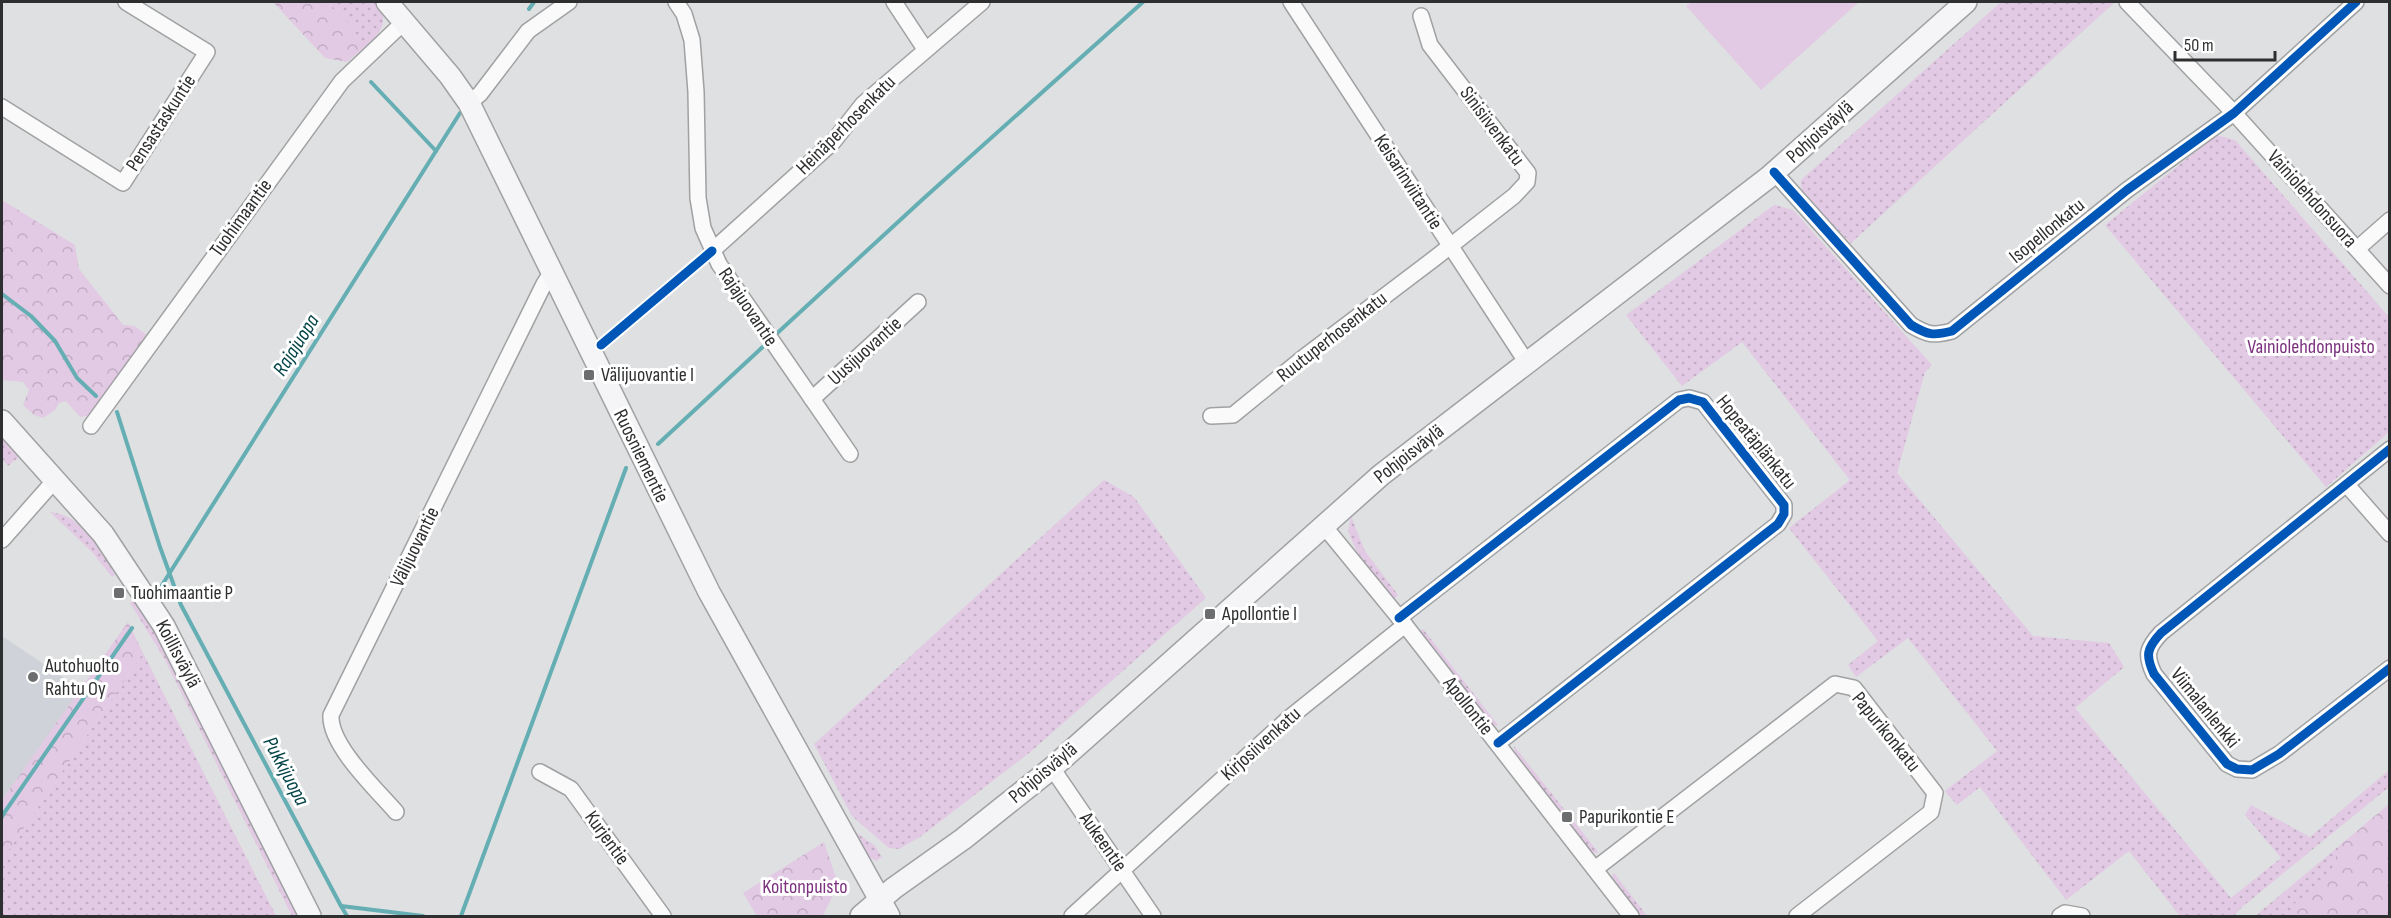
<svg xmlns="http://www.w3.org/2000/svg" width="2391" height="918" font-family="'Sofia Sans Condensed',sans-serif">
	<style>
		.built { fill: #cfd2d8 }
		.grass { fill: url(#grass-dots) }
		.forest { fill: url(#forest-crowns) }
		.pitch { fill: #e2c9e4 }
		.lines { fill: none; stroke-linecap: round; stroke-linejoin: round }
		.stream { stroke: #65aeb3; stroke-width: 4 }
		.street-casing { stroke: #a0a1a2; stroke-width: 18 }
		.secondary-casing { stroke: #a0a1a2; stroke-width: 24 }
		.street { stroke: #fafafa; stroke-width: 15 }
		.secondary { stroke: #f5f5f7; stroke-width: 21 }
		.cycleway-casing { stroke: #fff; stroke-width: 13 }
		.cycleway { stroke: #0057b8; stroke-width: 9 }
		.poi-dot { fill: #6c6d6e; stroke: #fff; stroke-width: 2 }
		.labels { text-anchor: middle; dominant-baseline: central; stroke-width: 6; stroke-linejoin: round; paint-order: stroke }
		.street-label { font-size: 20px; fill: #2e2f30; stroke: #fff }
		.park-label { font-size: 20px; fill: #7c317f; stroke: #fff }
		.poi-label { font-size: 20px; fill: #2e2f30; stroke: #fff; text-anchor: start }
		.water-label { font-size: 21px; font-style: italic; fill: #034347; stroke: #fff }
	</style>
	<defs>
		<pattern id="grass-dots" width="8" height="8" patternUnits="userSpaceOnUse" patternTransform="scale(1.5)"><rect width="8" height="8" fill="#e2c9e4"/><path d="M2 2h.1M6 6h.1" fill="none" stroke="#c2adc4" stroke-width="1.8" stroke-linecap="round"/></pattern>
		<pattern id="forest-crowns" width="20" height="18" patternUnits="userSpaceOnUse" patternTransform="scale(1.5)"><rect width="20" height="18" fill="#e2c9e4"/><path d="M2 6a3 3 0 1 1 6 0M12 15a3 3 0 1 1 6 0" fill="none" stroke="#c2adc4"/></pattern>
	</defs>
	<rect width="100%" height="100%" fill="#dfe0e1"/>
	<polygon class="built" points="2,636 81,689 2,800"/>
	<g class="grass">
		<path d="M328 2C341 2 359 0 372 2 377 3 380 7 382 11 388 29 372 41 360 51L354 29Z"/>
		<polygon points="2001,2 2115,2 1851,243 1802,195 1801,180"/>
		<polygon points="2216,135 2235,140 2389,317 2389,432 2326,487 2105,225"/>
		<polygon points="1774,205 1793,210 1932,365 1925,372 1897,473 2033,636 2109,643 2124,667 2075,708 2231,898 2281,858 2245,815 2251,805 2310,837 2389,770 2389,787 2242,907 2234,916 2180,916 2129,851 2066,900 1980,787 1957,805 1945,791 1997,751 1908,638 1856,677 1848,665 1878,641 1789,528 1850,480 1742,342 1682,386 1626,315"/>
		<polygon points="2,436 20,456 8,466 2,459"/>
		<polygon points="1104,480 1134,497 1206,598 1029,753 920,837 899,849 889,848 852,816 814,744"/>
		<path d="M50 512C83 515 101 550 115 575L112 577 92 552Z"/>
		<polygon points="1351,516 1365,551 1398,595 1393,600 1356,550 1348,531"/>
		<polygon points="133,601 153,627 302,916 292,916 164,658 130,603"/>
		<polygon points="1423,629 1498,725 1497,726 1491,724 1419,632"/>
		<polygon points="143,653 276,916 2,916 2,860"/>
		<polygon points="1514,746 1598,852 1597,853 1591,851 1515,755"/>
		<polygon points="854,831 875,846 882,857 876,861 865,854 851,835"/>
		<polygon points="2339,846 2331,876 2294,904 2294,916 2255,916"/>
		<polygon points="1614,873 1647,916 1641,916 1614,882 1612,876"/>
	</g>
	<g class="forest">
		<polygon points="273,2 328,2 355,29 360,51 347,62 325,58"/>
		<polygon points="2,200 75,245 79,269 123,325 134,326 147,335 91,415 80,417 66,401 59,403 55,410 43,418 34,415 23,405 29,390 23,382 2,380"/>
		<polygon points="128,622 143,653 2,860 2,800"/>
		<polygon points="2389,804 2389,916 2294,916 2294,904 2330,876 2339,846"/>
		<polygon points="824,842 838,884 824,914 821,916 757,916 743,893"/>
	</g>
	<polygon class="pitch" points="1692,2 1859,2 1761,90 1686,6"/>
	<g class="lines">
		<g class="stream">
			<polyline points="529,9 534,2"/>
			<polyline points="371,82 436,151"/>
			<polyline points="2,294 31,316 55,341 77,378 96,396"/>
			<polyline points="773,337 923,199 1143,2"/>
			<polyline points="117,412 160,547 181,605 341,906 423,916"/>
			<polyline points="658,444 768,342"/>
			<polyline points="157,593 460,113"/>
			<polyline points="2,816 132,628"/>
			<polyline points="341,906 347,916"/>
			<polyline points="461,916 626,468"/>
		</g>
		<defs>
			<g id="street">
				<polyline points="676,2 684,14 692,40 696,92 698,198 703,228 719,264 850,454"/>
				<polyline points="894,2 925,49"/>
				<polyline points="1291,2 1527,363"/>
				<polyline points="2127,2 2234,113 2390,286"/>
				<polyline points="469,103 480,94 528,31 569,2"/>
				<polyline points="2,107 123,183 207,52 126,2"/>
				<path d="M1774 172 1911 325C1928 335 1933 336 1952 331L2127 190 2234 113 2356 2"/>
				<polyline points="2357,249 2390,220"/>
				<polyline points="712,251 833,142 863,104 982,2"/>
				<polyline points="812,399 918,302"/>
				<polyline points="1211,416 1233,415 1303,358 1435,258 1514,196 1527,182 1528,173 1430,45 1421,16"/>
				<polyline points="91,426 342,81 404,22"/>
				<path d="M2390 449 2161 633C2147 648 2145 655 2154 674L2227 764 2237 769 2252 770 2279 754 2390 668"/>
				<polyline points="2347,485 2390,534"/>
				<polyline points="1324,526 1405,625 1631,916"/>
				<polyline points="2,540 55,480"/>
				<polyline points="1399,618 1679,400 1689,398 1703,402 1784,505 1784,514 1778,524 1498,743"/>
				<polyline points="1052,768 1153,916"/>
				<polyline points="540,772 571,789 663,916"/>
				<path d="M396 812C377 790 329 745 331 715L544 284 552 272"/>
				<polyline points="1595,869 1835,684 1854,688 1935,793 1931,812 1797,916"/>
				<polyline points="1072,916 1289,718 1405,625"/>
				<polyline points="2060,916 2065,913 2082,916"/>
			</g>
			<g id="secondary">
				<polyline points="387,2 450,76 469,103 709,592 889,916"/>
				<polyline points="2,421 103,534 164,626 310,916"/>
				<polyline points="861,916 894,888 963,839 1052,768 1381,475 1769,177 1966,2"/>
			</g>
		</defs>
		<use href="#street" class="street-casing"/>
		<use href="#secondary" class="secondary-casing"/>
		<use href="#street" class="street"/>
		<use href="#secondary" class="secondary"/>
		<defs>
			<g id="cycleway">
				<path d="M1774 172 1911 325C1928 335 1933 336 1952 331L2127 190 2234 113 2356 2"/>
				<polyline points="601,345 712,251"/>
				<path d="M2390 449 2161 633C2147 648 2145 655 2154 674L2227 764 2237 769 2252 770 2279 754 2390 668"/>
				<polyline points="1399,618 1679,400 1689,398 1703,402 1784,505 1784,514 1778,524 1498,743"/>
			</g>
		</defs>
		<use href="#cycleway" class="cycleway-casing"/>
		<use href="#cycleway" class="cycleway"/>
	</g>
	<g class="poi-dot">
		<rect x="583" y="369" width="12" height="12" rx="3"/>
		<rect x="113" y="587" width="12" height="12" rx="3"/>
		<rect x="1204" y="608" width="12" height="12" rx="3"/>
		<circle cx="33" cy="677" r="6"/>
		<rect x="1561" y="811" width="12" height="12" rx="3"/>
	</g>
	<g class="labels">
		<g class="street-label">
			<text transform="translate(161 123) rotate(-57)">Pensastaskuntie</text>
			<text transform="translate(846 125) rotate(-45)">Heinäperhosenkatu</text>
			<text transform="translate(1492 126) rotate(53)">Sinisiivenkatu</text>
			<text transform="translate(1820 132) rotate(-42)">Pohjoisväylä</text>
			<text transform="translate(1408 182) rotate(57)">Keisarinviitantie</text>
			<text transform="translate(2312 199) rotate(48)">Vainiolehdonsuora</text>
			<text transform="translate(241 218) rotate(-54)">Tuohimaantie</text>
			<text transform="translate(2047 231) rotate(-39)">Isopellonkatu</text>
			<text transform="translate(748 307) rotate(56)">Rajajuovantie</text>
			<text transform="translate(1332 337) rotate(-38)">Ruutuperhosenkatu</text>
			<text transform="translate(865 351) rotate(-42)">Uusijuovantie</text>
			<text transform="translate(1756 442) rotate(51)">Hopeatäplänkatu</text>
			<text transform="translate(1409 454) rotate(-38)">Pohjoisväylä</text>
			<text transform="translate(641 456) rotate(64)">Ruosniementie</text>
			<text transform="translate(415 547) rotate(-64)">Välijuovantie</text>
			<text transform="translate(178 654) rotate(62)">Koillisväylä</text>
			<text transform="translate(1468 706) rotate(52)">Apollontie</text>
			<text transform="translate(2205 708) rotate(51)">Viimalanlenkki</text>
			<text transform="translate(1886 732) rotate(51)">Papurikonkatu</text>
			<text transform="translate(1261 744) rotate(-42)">Kirjosiivenkatu</text>
			<text transform="translate(1043 773) rotate(-40)">Pohjoisväylä</text>
			<text transform="translate(607 838) rotate(54)">Kurjentie</text>
			<text transform="translate(1103 842) rotate(55)">Aukeentie</text>
		</g>
		<g class="park-label">
			<text x="2311" y="347">Vainiolehdonpuisto</text>
			<text x="805" y="887">Koitonpuisto</text>
		</g>
		<g class="poi-label">
			<text x="601" y="375">Välijuovantie I</text>
			<text x="131" y="593">Tuohimaantie P</text>
			<text x="1222" y="614">Apollontie I</text>
			<text x="45" y="666">Autohuolto<tspan x="45" dy="23">Rahtu Oy</tspan></text>
			<text x="1579" y="817">Papurikontie E</text>
		</g>
		<g class="water-label">
			<text transform="translate(296 345) rotate(-58)">Rajajuopa</text>
			<text transform="translate(286 771) rotate(62)">Pukkijuopa</text>
		</g>
	</g>
	<rect width="2391" height="918" fill="none" stroke="#2e2f30" stroke-width="6"/>
	<path d="M2175 51v9h100v-9" fill="none" stroke="#2e2f30" stroke-width="3"/>
	<text x="2184" y="51" font-size="18" fill="#2e2f30" stroke="#ffffff" stroke-width="4.5" paint-order="stroke">50 m</text>
</svg>
